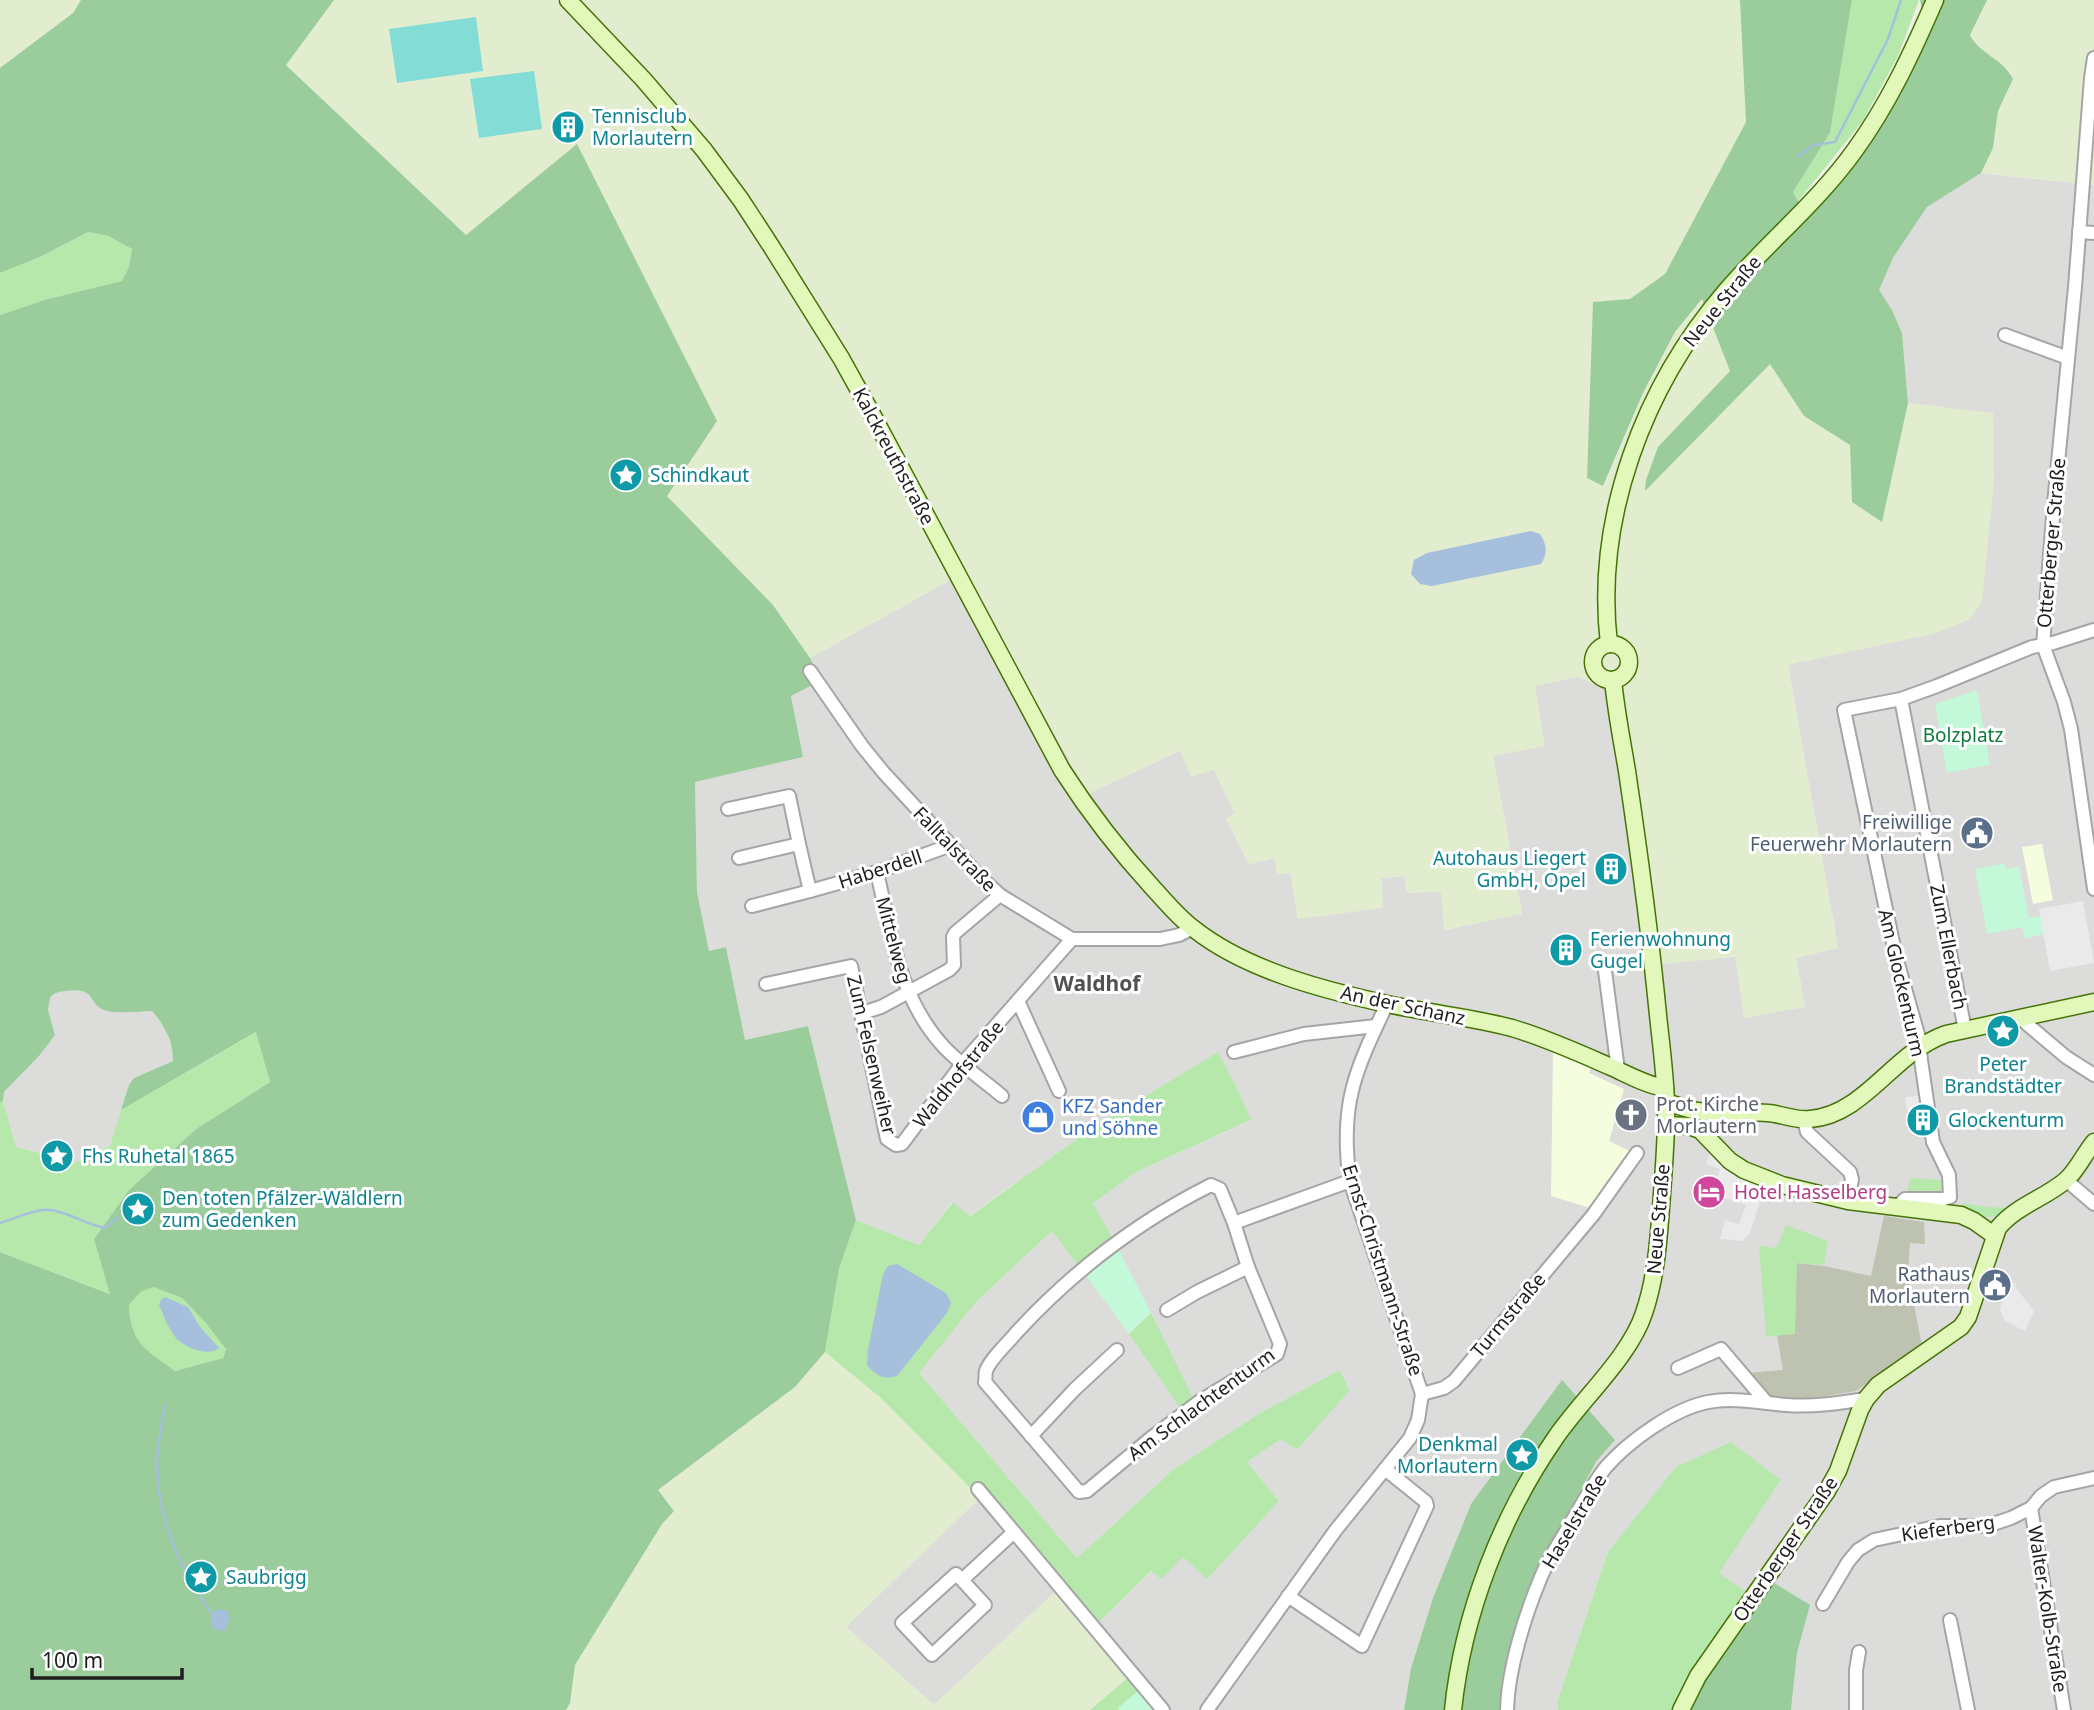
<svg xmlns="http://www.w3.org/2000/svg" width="2094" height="1710" font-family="'Noto Sans',sans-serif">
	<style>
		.residential { fill: #dcdcdb }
		.education { fill: #f4fede }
		.construction { fill: #bdc3b0 }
		.farmland { fill: #e2edd0 }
		.grass { fill: #b6e8ac }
		.forest { fill: #9acd9b; fill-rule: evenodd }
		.park { fill: #c3f8d8 }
		.pitch { fill: #84dcd6 }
		.parking { fill: #eaeaea }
		.water { fill: #a6bfdc }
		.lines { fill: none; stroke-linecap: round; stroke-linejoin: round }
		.stream { stroke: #a6bfdc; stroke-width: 2.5 }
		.street-casing { stroke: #a5a5a5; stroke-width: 16 }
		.secondary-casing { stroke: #457307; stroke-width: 19 }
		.street { stroke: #fff; stroke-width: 12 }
		.secondary { stroke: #e1f8ba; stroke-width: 16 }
		.labels { text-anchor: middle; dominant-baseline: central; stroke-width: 6; stroke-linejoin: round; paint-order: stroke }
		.culture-label { font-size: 19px; fill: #0d838f; stroke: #fff; text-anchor: start }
		.street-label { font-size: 19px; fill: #1e1e1e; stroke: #fff }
		.park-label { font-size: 19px; fill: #0e7b3a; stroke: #fff }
		.service-label { font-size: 19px; fill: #4e5e75; stroke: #fff; text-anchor: end }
		.worship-label { font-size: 19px; fill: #5b616d; stroke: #fff; text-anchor: start }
		.shop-label { font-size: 19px; fill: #366cbe; stroke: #fff; text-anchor: start }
		.hotel-label { font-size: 19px; fill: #b23c85; stroke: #fff; text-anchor: start }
		.neighbourhood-label { font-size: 21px; font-weight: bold; fill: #515151; stroke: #fff }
	</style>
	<rect width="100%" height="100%" fill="#efefe5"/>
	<g class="residential">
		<polygon points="1981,173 2094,185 2094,1710 1791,1710 1797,1653 1810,1605 1753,1597 1718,1573 1781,1480 1608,1552 1557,1702 1558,1710 1500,1710 1502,1678 1536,1573 1596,1462 1615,1440 1471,1504 1433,1598 1411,1668 1404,1710 1158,1710 1092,1629 1152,1571 1183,1557 1207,1578 1279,1501 1247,1462 1281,1438 1298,1450 1341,1370 1260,1413 1174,1469 1077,1558 919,1373 977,1301 1052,1231 1119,1250 1092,1203 1138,1171 1250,1121 1237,1088 1217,1053 1088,1131 969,1216 952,1202 919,1245 856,1220 808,1026 745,1040 726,947 709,951 697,892 695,782 803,757 791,696 821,680 810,658 963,573 1088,793 1180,751 1214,770 1235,814 1226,819 1249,864 1274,858 1290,873 1382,878 1405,876 1441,891 1445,930 1522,913 1493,756 1535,685 1578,677 1614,693 1736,956 1805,1007 1796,958 1838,947 1788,665 1798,662 1993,414 1908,403 1902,333 1892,310 1878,290 1893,258 1927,207"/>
		<polygon points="79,989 87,992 100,1007 109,1011 152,1011 166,1029 173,1053 173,1061 134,1078 129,1085 110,1146 70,1165 44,1154 16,1147 3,1101 4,1092 39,1056 55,1035 48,1010 50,998 58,992"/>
		<polygon points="980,1498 1057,1590 934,1705 845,1626"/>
	</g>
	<g class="education">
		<polygon points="2042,844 2053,900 2033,904 2022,847"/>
		<polygon points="1553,1050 1592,1066 1589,1073 1624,1089 1609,1141 1630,1151 1590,1208 1551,1196"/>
	</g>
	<polygon class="construction" points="1884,1216 1924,1222 1925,1244 1910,1243 1908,1274 1922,1346 1856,1391 1814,1398 1767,1398 1747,1373 1783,1370 1777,1335 1795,1334 1796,1263 1824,1266 1871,1276"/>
	<g class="farmland">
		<polygon points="0,0 81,0 73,13 0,68"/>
		<polygon points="334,0 1740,0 1747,122 1665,274 1630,299 1591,397 1587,478 1604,486 1643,393 1675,332 1703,299 1730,371 1659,447 1770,363 1804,416 1850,445 1852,502 1882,521 1908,403 1993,413 1994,483 1982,602 1970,619 1937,633 1788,665 1838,948 1796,958 1805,1007 1744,1018 1735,957 1653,965 1614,693 1578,677 1535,686 1545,746 1493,756 1522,914 1444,930 1441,892 1407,893 1404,876 1382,878 1383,908 1298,919 1290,873 1277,875 1274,858 1249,864 1226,818 1235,814 1214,770 1191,777 1180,751 1088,794 963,573 810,658 773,605 667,496 577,145 466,235 286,64"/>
		<polygon points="1987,0 2094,0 2094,185 1981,173 1993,148 1998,111 2013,79 2009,70 1974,44 1970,35"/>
		<polygon points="825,1352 882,1399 980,1498 846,1627 934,1705 1057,1590 1130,1676 1090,1710 566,1710 570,1703 575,1665 662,1524 674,1511 658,1490 795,1387"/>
	</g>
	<g class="grass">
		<polygon points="1852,0 1919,0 1898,56 1862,122 1798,201 1793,192 1830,133"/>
		<polygon points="88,232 108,236 132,249 129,267 123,281 44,300 0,315 0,273 40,257"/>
		<polygon points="257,1032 270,1082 196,1129 129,1190 94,1239 111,1294 0,1252 0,1102 3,1101 16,1147 44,1154 70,1165 110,1146 121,1110"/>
		<polygon points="1218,1052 1237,1088 1251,1120 1138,1171 1093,1203 1119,1250 1086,1276 1052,1231 977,1301 919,1373 1077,1558 1174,1469 1260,1413 1340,1370 1349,1391 1297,1450 1281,1439 1247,1462 1279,1501 1207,1579 1183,1557 1161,1579 1151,1571 1092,1629 980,1498 882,1399 825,1352 839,1269 856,1220 919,1245 953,1202 970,1216 1088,1131"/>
		<polygon points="1910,1178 1944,1180 1945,1193 1907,1195"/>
		<path d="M1963 1203 1987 1207 2006 1208C1991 1223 1982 1216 1964 1210Z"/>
		<polygon points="1786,1225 1828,1241 1824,1265 1797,1263 1795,1334 1766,1337 1759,1246 1776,1248"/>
		<path d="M153 1287 182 1298 204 1321 226 1349 223 1358 175 1371C146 1349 131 1345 129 1305L140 1291Z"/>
		<polygon points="1151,1313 1194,1400 1181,1409 1129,1334"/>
		<polygon points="1731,1442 1781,1480 1719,1573 1753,1597 1681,1710 1558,1710 1557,1702 1608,1552 1676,1467"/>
		<polygon points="1130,1676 1140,1689 1119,1708 1120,1710 1090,1710"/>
	</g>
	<g class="forest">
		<path d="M81 0H334L286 65 466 235 577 144 717 421 667 496 773 605 810 658 822 680 791 696 803 757 695 782 697 892 709 951 726 947 745 1040 808 1026 856 1220 839 1269 825 1352 795 1387 658 1490 674 1511 662 1524 575 1665 570 1703 566 1710H0V1252L110 1294 94 1239 129 1190 196 1129 270 1082 256 1032 121 1110 129 1085 134 1078 173 1061C173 1041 165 1026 152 1011 139 1011 120 1014 107 1011 85 1004 99 986 65 991 58 992 54 993 50 998L48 1010 55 1035 39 1056 4 1092 3 1101 0 1102V315L44 300 122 281 129 267 132 249 108 236 88 232 40 257 0 273V68L73 13ZM153 1287 182 1298 204 1321 226 1349 223 1358 175 1371C146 1349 131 1345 129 1305L140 1292Z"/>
		<path d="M1740 0H1852L1830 133 1793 192 1798 201 1813 205 1927 32 1920 0H1987L1970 35C1979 54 2004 59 2013 79L1998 111 1993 148 1981 173 1927 207 1893 258 1879 290 1892 310 1902 333 1908 403 1882 522 1852 502 1850 445 1804 416 1770 364 1645 491 1646 480 1658 447 1730 371 1702 299 1675 332 1643 393 1603 486 1587 478 1593 302 1630 299 1665 274 1746 122Z"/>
		<polygon points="1562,1380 1615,1440 1596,1462 1536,1573 1502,1678 1500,1710 1404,1710 1411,1668 1433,1598 1471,1504"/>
		<polygon points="1766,1578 1810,1605 1797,1653 1791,1710 1681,1710"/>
	</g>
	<g class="park">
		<polygon points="1977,690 1990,765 1947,773 1935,704"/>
		<polygon points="2005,863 2006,869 2019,866 2029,918 2041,916 2044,934 2025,939 2022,927 1987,934 1975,869"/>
		<polygon points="1119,1250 1151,1313 1129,1334 1086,1276"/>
		<polygon points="1140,1689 1158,1710 1120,1710 1118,1708"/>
	</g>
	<g class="pitch">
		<polygon points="476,17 483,71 397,83 389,29"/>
		<polygon points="534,71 542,129 479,138 470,79"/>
	</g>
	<g class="parking">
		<polygon points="2083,901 2094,963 2050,971 2039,909"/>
		<polygon points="1926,1095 1929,1116 1908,1118 1905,1097"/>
		<polygon points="1711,1151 1765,1186 1750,1233 1743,1241 1720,1239 1725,1220 1739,1224 1746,1205 1720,1196 1722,1188 1715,1185 1720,1169 1706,1164"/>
		<polygon points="2007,1283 2015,1283 2016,1288 2034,1311 2025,1331 2005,1321 2000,1310"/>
	</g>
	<g class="water">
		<path d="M1531 531 1540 534C1547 545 1548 552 1541 564L1432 586 1420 584 1411 574 1414 560 1427 553Z"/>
		<path d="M897 1264 946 1293 951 1303 947 1313 897 1376C883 1380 877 1376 867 1365L868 1350 883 1274 888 1266Z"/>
		<path d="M165 1297 188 1307 200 1327 219 1348C209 1357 187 1348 178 1340 169 1331 164 1316 159 1305L161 1300Z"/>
		<polygon points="218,1609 228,1611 229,1620 225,1631 216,1630 211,1625 212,1614"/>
	</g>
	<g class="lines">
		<g class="stream">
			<polyline points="1799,156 1813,145 1835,142 1888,39 1901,0"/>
			<path d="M0 1223C14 1219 28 1212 42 1210 60 1207 86 1225 105 1228L117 1218"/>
			<path d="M165 1404C163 1422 158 1440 157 1458 156 1515 179 1568 212 1614"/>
		</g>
		<defs>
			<g id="street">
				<polyline points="2094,58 2091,78 2075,287 2054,504 2043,645 2064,702 2071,729 2094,889"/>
				<polyline points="2079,232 2094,233"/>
				<polyline points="2005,335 2068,358"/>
				<polyline points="810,671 862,746 884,773 979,876 1000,895 1072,939 1160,939 1179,935 1193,928"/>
				<polyline points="1901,699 1965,1030"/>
				<polyline points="728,809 789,796 799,844 739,858"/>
				<path d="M877 872C891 933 899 999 944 1047 961 1065 983 1080 1002 1096"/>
				<polyline points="810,891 877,872 951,845"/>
				<polyline points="752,906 810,891 799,844"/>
				<polyline points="1605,971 1618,1070"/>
				<polyline points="766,984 851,966 887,1139 896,1145 902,1144 962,1064 1072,939"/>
				<polyline points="1018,1001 1059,1091"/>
				<path d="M1387 1004C1355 1071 1339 1105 1350 1181L1422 1394"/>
				<polyline points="862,1013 881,1007 949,970 954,965 953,937 955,933 1000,895"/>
				<polyline points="2021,1019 2066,1057 2094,1075"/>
				<polyline points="1234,1052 1304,1034 1376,1026"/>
				<polyline points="1804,1120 1807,1132 1850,1172 1852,1179 1848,1201"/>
				<polyline points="2066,1180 2094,1204"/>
				<polyline points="1897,1207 1905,1199 1944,1199 1950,1197 1949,1175 1933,1142 1921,1060 1919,1038 1896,957 1844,710 1901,699 1937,686 2032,647 2053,643 2094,630"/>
				<path d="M1234 1223 1248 1267 1280 1344 1277 1354 1200 1401 1151 1438 1087 1491 1079 1492 985 1382C986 1378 985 1374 986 1371 990 1359 1008 1343 1016 1333 1072 1272 1137 1222 1211 1185L1220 1189 1234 1223 1350 1181"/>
				<polyline points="1167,1310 1197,1292 1248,1267"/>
				<polyline points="1678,1368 1721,1349 1767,1403"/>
				<polyline points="1031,1436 1075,1389 1117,1350"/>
				<polyline points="978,1489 1163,1710"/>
				<polyline points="2031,1508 2064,1710"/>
				<polyline points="962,1580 985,1605 932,1655 902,1623 956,1574 962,1580 1014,1532"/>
				<polyline points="1288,1596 1362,1646 1427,1506 1426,1502 1385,1469"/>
				<polyline points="1823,1604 1848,1562 1858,1550 1874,1540 1940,1526 1982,1526 1993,1524 2011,1518 2031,1508 2041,1496 2054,1487 2094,1478"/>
				<polyline points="1950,1620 1968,1710"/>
				<polyline points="1207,1710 1335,1531 1410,1438 1418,1420 1422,1394 1444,1388 1454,1381 1593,1215 1637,1153"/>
				<path d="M1507 1710C1508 1669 1525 1615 1541 1577 1549 1557 1562 1539 1572 1521 1583 1503 1593 1483 1606 1467 1629 1441 1673 1409 1708 1402 1734 1397 1760 1403 1787 1405 1813 1407 1840 1403 1866 1399"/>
				<polyline points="1856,1710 1856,1670 1859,1652"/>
			</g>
			<g id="secondary">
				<path d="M568 0 643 79 704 150 741 200 771 246 841 358 872 414 1062 770C1089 812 1119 851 1153 888 1166 902 1179 918 1194 929 1246 970 1323 990 1387 1004 1428 1013 1471 1017 1512 1028 1546 1038 1579 1053 1611 1067 1629 1075 1646 1085 1665 1088"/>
				<path d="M1609 644C1594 518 1644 386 1726 291 1767 243 1818 202 1855 150 1889 103 1912 53 1935 0"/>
				<circle cx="1611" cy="662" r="18"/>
				<path d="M1666 1102C1676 1105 1687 1109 1697 1111 1721 1114 1745 1111 1768 1113 1782 1114 1796 1121 1810 1119 1824 1118 1839 1112 1851 1104 1884 1082 1907 1048 1946 1034L2094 1002"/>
				<polyline points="1666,1125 1689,1126 1700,1130 1730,1161 1744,1170 1782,1185 1848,1201 1961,1215 1974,1221 1995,1236"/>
				<path d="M1453 1710C1463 1614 1501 1516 1556 1437 1583 1398 1630 1356 1644 1313 1657 1275 1659 1234 1662 1194 1664 1164 1667 1133 1666 1102 1665 1073 1661 1044 1658 1015 1650 933 1639 852 1627 771 1622 741 1616 711 1613 680"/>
				<path d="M1681 1710 1698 1676 1827 1491 1838 1471 1860 1410 1866 1399 1878 1385 1961 1327 1968 1317 1998 1228C2016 1206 2043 1199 2065 1181 2077 1171 2084 1154 2094 1142"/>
			</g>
		</defs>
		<use href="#street" class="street-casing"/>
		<use href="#secondary" class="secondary-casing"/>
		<use href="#street" class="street"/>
		<use href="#secondary" class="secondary"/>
	</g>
	<defs>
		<symbol id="building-disc" viewBox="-11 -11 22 22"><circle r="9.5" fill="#0f9aa8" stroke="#fff"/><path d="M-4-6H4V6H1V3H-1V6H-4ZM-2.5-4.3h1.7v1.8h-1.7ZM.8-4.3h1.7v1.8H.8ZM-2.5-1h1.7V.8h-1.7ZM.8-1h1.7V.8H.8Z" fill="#fff"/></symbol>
		<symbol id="sight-disc" viewBox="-11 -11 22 22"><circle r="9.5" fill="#0f9aa8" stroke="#fff"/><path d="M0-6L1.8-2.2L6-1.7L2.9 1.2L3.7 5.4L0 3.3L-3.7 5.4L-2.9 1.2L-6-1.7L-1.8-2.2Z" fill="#fff"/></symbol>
		<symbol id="civic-disc" viewBox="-11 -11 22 22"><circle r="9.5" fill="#5c6f8a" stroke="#fff"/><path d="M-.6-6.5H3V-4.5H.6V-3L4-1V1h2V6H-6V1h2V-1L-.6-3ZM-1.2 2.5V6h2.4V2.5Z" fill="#fff"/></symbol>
		<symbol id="church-disc" viewBox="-11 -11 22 22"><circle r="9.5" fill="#6b7280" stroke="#fff"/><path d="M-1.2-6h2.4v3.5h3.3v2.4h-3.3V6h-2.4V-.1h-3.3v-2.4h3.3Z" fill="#fff"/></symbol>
		<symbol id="shop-disc" viewBox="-11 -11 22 22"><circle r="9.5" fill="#3f7fe0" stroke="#fff"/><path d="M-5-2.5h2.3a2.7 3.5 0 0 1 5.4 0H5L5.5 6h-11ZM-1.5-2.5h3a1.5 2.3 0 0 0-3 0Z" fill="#fff"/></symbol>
		<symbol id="hotel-disc" viewBox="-11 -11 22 22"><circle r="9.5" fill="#d1479c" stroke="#fff"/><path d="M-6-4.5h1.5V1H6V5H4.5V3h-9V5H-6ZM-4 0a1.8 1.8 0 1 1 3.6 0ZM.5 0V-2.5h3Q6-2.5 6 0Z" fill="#fff"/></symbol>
	</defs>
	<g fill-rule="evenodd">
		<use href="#building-disc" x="549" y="108" width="38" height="38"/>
		<use href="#sight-disc" x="607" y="456" width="38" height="38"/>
		<use href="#civic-disc" x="1958" y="814" width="38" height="38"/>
		<use href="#building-disc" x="1592" y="850" width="38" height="38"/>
		<use href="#building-disc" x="1547" y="931" width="38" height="38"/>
		<use href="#sight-disc" x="1984" y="1012" width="38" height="38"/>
		<use href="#church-disc" x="1612" y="1096" width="38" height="38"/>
		<use href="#shop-disc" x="1019" y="1098" width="38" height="38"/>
		<use href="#building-disc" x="1904" y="1101" width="38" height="38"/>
		<use href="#sight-disc" x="38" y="1137" width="38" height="38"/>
		<use href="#hotel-disc" x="1690" y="1173" width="38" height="38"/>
		<use href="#sight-disc" x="119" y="1190" width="38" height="38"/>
		<use href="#civic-disc" x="1976" y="1266" width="38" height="38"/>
		<use href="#sight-disc" x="1503" y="1436" width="38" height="38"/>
		<use href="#sight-disc" x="182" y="1558" width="38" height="38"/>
	</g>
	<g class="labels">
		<g class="culture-label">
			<text x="592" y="116">Tennisclub<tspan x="592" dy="22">Morlautern</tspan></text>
			<text x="650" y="475">Schindkaut</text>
			<text x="1586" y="858" text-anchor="end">Autohaus Liegert<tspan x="1586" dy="22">GmbH, Opel</tspan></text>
			<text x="1590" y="939">Ferienwohnung<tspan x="1590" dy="22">Gugel</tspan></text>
			<text x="2003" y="1064" text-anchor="middle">Peter<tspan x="2003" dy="22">Brandstädter</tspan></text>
			<text x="1948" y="1120">Glockenturm</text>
			<text x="82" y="1156">Fhs Ruhetal 1865</text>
			<text x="162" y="1198">Den toten Pfälzer-Wäldlern<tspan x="162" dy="22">zum Gedenken</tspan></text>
			<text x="1498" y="1444" text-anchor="end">Denkmal<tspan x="1498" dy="22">Morlautern</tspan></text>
			<text x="226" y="1577">Saubrigg</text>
		</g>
		<g class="street-label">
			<text transform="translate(1722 301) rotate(-51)">Neue Straße</text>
			<text transform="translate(894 456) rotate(62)">Kalckreuthstraße</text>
			<text transform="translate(2051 543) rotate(-85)">Otterberger Straße</text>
			<text transform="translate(955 849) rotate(46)">Falltalstraße</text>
			<text transform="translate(880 869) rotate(-18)">Haberdell</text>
			<text transform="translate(894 940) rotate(75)">Mittelweg</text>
			<text transform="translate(1949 947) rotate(79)">Zum Ellerbach</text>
			<text transform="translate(1902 983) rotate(77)">Am Glockenturm</text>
			<text transform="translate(1403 1005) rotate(12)">An der Schanz</text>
			<text transform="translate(872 1055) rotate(77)">Zum Felsenweiher</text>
			<text transform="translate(958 1074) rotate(-51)">Waldhofstraße</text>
			<text transform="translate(1658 1219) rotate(-85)">Neue Straße</text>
			<text transform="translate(1383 1270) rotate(72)">Ernst-Christmann-Straße</text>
			<text transform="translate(1508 1315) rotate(-50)">Turmstraße</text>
			<text transform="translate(1201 1404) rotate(-36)">Am Schlachtenturm</text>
			<text transform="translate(1574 1521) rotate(-59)">Haselstraße</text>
			<text transform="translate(1948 1528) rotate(-8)">Kieferberg</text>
			<text transform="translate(1785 1549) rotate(-56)">Otterberger Straße</text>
			<text transform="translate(2048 1609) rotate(81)">Walter-Kolb-Straße</text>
		</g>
		<g class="park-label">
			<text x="1963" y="735">Bolzplatz</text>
		</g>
		<g class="service-label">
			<text x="1952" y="822">Freiwillige<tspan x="1952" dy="22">Feuerwehr Morlautern</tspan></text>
			<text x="1970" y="1274">Rathaus<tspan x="1970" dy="22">Morlautern</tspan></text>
		</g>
		<g class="worship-label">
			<text x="1656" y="1104">Prot. Kirche<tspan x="1656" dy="22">Morlautern</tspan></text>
		</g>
		<g class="shop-label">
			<text x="1062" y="1106">KFZ Sander<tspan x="1062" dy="22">und Söhne</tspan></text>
		</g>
		<g class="hotel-label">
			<text x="1734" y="1192">Hotel Hasselberg</text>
		</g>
		<g class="neighbourhood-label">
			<text x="1097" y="983">Waldhof</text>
		</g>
	</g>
	<path d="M32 1668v10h150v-10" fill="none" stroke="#1e1e1e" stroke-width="3.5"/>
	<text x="42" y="1668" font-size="21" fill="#1e1e1e" stroke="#ffffff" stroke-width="5" paint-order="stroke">100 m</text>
</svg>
